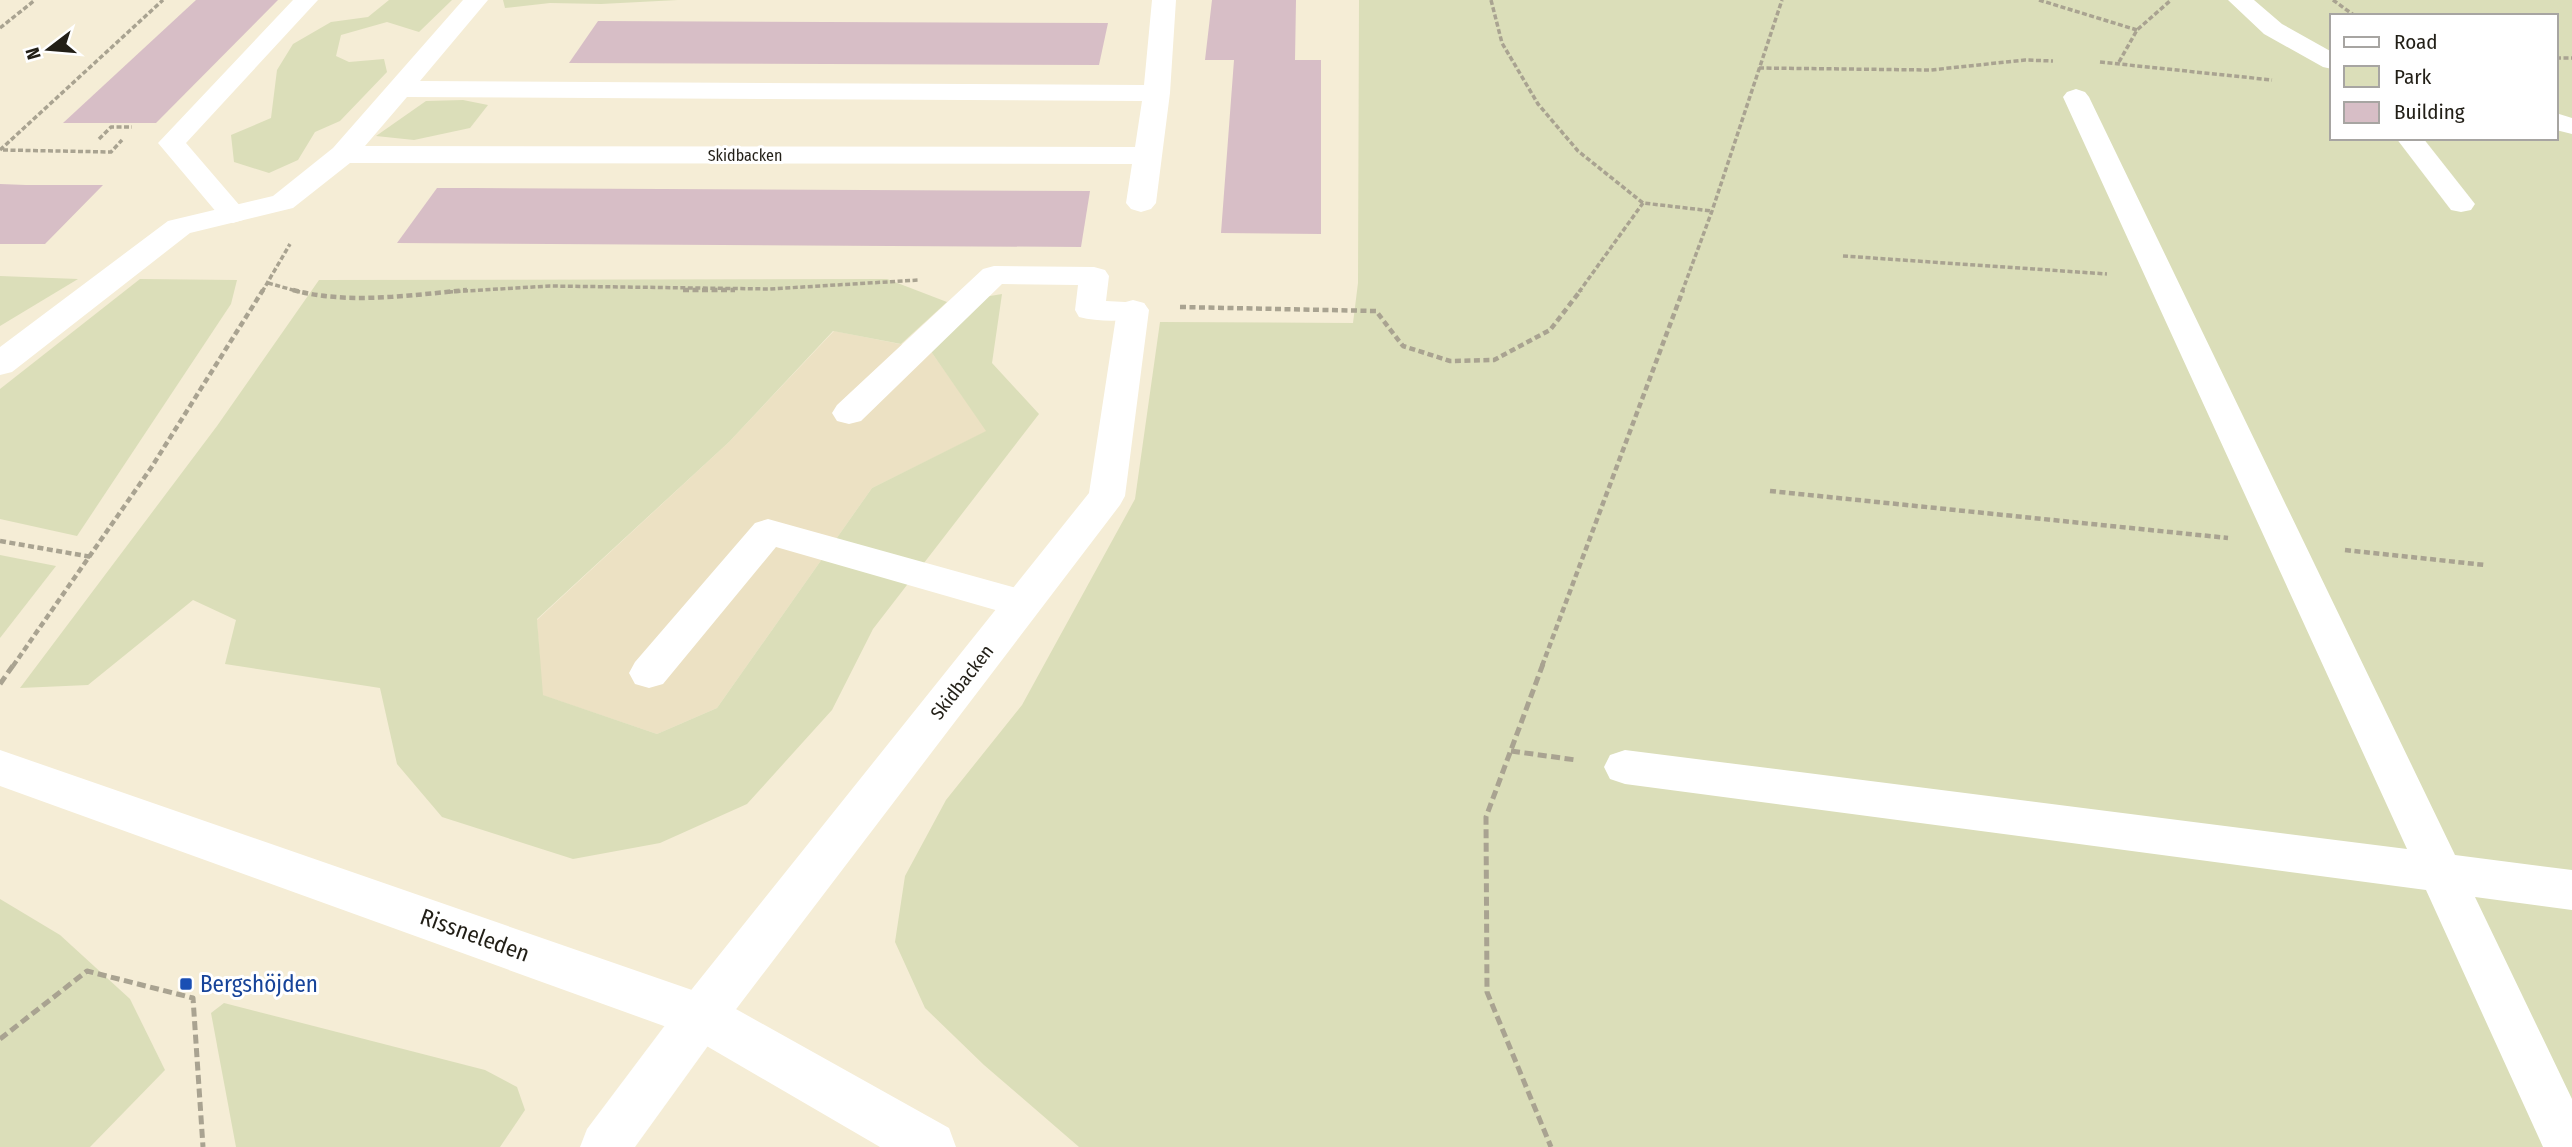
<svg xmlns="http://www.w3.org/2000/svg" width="2572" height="1147" font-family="'Fira Sans Condensed',sans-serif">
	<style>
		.built { fill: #ece1c3 }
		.green { fill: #dbdeb9; fill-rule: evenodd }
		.building { fill: #d7bec6 }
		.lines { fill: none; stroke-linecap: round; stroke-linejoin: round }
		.path-far2 { stroke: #a9a391; stroke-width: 3.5; stroke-dasharray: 5 2.5; stroke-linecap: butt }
		.path-far1 { stroke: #a9a391; stroke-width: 4.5; stroke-dasharray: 6 3.5; stroke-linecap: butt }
		.path { stroke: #a9a391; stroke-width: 5; stroke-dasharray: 9 4.5; stroke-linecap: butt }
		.lane { fill: #fff; fill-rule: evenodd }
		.street { fill: #fff; fill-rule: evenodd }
		.secondary { fill: #fff; fill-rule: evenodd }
		.transit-dot { fill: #1a4fb4; stroke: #fff; stroke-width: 2.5 }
		.labels { text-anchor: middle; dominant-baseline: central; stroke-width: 6; stroke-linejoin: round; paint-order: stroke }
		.far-street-label { font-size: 16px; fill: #221f17; stroke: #fff }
		.street-label { font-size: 19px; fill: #221f17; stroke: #fff }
		.near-street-label { font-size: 23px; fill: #221f17; stroke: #fff }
		.near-transit-label { font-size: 23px; fill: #164399; stroke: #fff; text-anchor: start }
	</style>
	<rect width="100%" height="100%" fill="#f5edd6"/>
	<polygon class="built" points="834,331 930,350 987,431 872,488 717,708 657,734 542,695 537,620 729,442"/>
	<g class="green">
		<polygon points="389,0 452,0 419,32 387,22 341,35 336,56 349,62 384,59 387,72 340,121 315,132 298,160 269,173 234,162 231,135 271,118 277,70 293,44 331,22 368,17"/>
		<polygon points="503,0 678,0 601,4 550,3 505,8"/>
		<path d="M1359 0H2572V1147H1079L984 1065 925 1008 895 942 905 876 946 800 1022 705 1135 499 1160 322 1353 323 1358 283ZM2332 16H2556V138H2332Z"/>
		<polygon points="463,100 488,105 470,128 414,140 376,136 426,101"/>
		<polygon points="0,276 78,279 0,326"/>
		<polygon points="140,279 237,280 231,304 77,536 0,519 0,389"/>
		<polygon points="887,279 947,302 901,344 833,331 729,442 537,619 543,695 657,734 717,708 872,488 986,431 930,350 984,297 1002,294 992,363 1039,414 873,629 832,710 747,804 660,843 573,859 442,817 397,764 380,688 225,664 236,620 193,600 88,685 20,688 217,426 319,280"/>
		<polygon points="0,555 56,566 0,638"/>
		<polygon points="0,899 60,935 130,999 165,1070 90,1147 0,1147"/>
		<polygon points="224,1003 485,1070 517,1087 525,1110 500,1147 236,1147 211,1013"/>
	</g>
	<g class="building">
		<polygon points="196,0 278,0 156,123 63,123"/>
		<polygon points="1212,0 1296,0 1295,60 1321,60 1321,234 1221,233 1234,60 1205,60"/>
		<polygon points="598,21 1108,23 1099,65 569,63"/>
		<polygon points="0,184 26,185 103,185 45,244 0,244"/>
		<polygon points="437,188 475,188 1090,191 1081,247 397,243"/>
	</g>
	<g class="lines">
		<g class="path-far2">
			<polyline points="1491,0 1502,43 1538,104 1578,151 1643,203 1712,211"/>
			<polyline points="2039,0 2137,30"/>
			<polyline points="2333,0 2355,16"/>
			<polyline points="0,28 35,0"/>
			<polyline points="2556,58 2572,58"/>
			<polyline points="2100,62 2272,80"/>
			<polyline points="2119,62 2137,30 2171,0"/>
			<polyline points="1759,68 1931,70 2025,60 2053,61"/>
			<polyline points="99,139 111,127 132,127"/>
			<polyline points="0,150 163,0"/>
			<polyline points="3,150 111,152 122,140"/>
			<polyline points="1843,256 2107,274"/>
			<polyline points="268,283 300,292"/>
			<polyline points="262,292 290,244"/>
			<polyline points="448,292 550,286 770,289 919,280"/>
			<polyline points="1579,292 1643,203"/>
			<polyline points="1682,292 1712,211 1782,0"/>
		</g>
		<g class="path-far1">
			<path d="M293 290C348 305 411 295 467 290"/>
			<polyline points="683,290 735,290"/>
			<polyline points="1180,307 1376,311 1403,346 1450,361 1494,360 1550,330 1581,290"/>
			<polyline points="1770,491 2228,538"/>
			<polyline points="0,541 92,557"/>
			<polyline points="2345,550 2485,565"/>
			<polyline points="13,666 151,468 263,290"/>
			<polyline points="1542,666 1683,290"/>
		</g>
		<g class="path">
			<polyline points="1543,664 1486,817 1487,992 1551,1147"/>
			<polyline points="0,684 14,664"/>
			<polyline points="1511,751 1576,760"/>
			<polyline points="0,1039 87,971 193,998 203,1147"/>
		</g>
		<g class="lane">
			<polygon points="293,0 318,0 186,143 247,214 243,220 233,223 223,220 158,143"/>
			<polygon points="2228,0 2254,0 2282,24 2332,52 2332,69 2323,67 2264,34"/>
			<polygon points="2076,89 2085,92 2089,97 2455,855 2572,870 2572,910 2475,897 2572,1099 2572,1147 2543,1147 2426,890 1625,784 1610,779 1604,767 1610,755 1625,750 2407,849 2063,97 2067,92"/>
			<polygon points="2556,113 2572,118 2572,134 2556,130"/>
			<polygon points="2396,138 2423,138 2475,204 2471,210 2461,212 2451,210"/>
			<path d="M994 266 1094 267 1105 270 1109 276 1106 301 1144 303 1148 310 1144 317C1124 322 1099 322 1079 317L1075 310 1078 285 1002 284 861 421 849 424 837 421 832 413 837 405 983 269Z"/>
			<polygon points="768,519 1023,590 1036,594 1042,604 1036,614 1023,618 776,547 663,684 649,688 635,684 629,673 635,662 755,523"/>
			<polygon points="701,994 718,1000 724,1016 718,1032 635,1147 580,1147 587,1129 684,1000"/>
		</g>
		<g class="street">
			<path d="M463 0H488L420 81 1144 85 1152 0H1176L1170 93 1156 203 1151 209 1141 212 1131 209 1126 203 1132 164 350 163 293 208 190 233 12 372 0 375V347L168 221 273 196 333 148ZM407 97 1142 101 1135 147 365 146Z"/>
			<polygon points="1133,300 1144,303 1149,310 1125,496 1120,505 718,1033 701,1039 684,1033 676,1016 684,999 1089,493 1117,310 1122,303"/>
		</g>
		<polygon class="secondary" points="0,750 718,999 949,1128 956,1147 880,1147 686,1034 0,786"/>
	</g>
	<rect class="transit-dot" x="179" y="977" width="14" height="14" rx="3.5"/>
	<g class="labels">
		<g class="far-street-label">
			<text x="745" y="155">Skidbacken</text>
		</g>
		<g class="street-label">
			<text transform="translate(962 682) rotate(-52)">Skidbacken</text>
		</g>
		<g class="near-street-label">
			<text transform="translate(475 935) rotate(20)">Rissneleden</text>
		</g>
		<g class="near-transit-label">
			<text x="200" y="984">Bergshöjden</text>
		</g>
	</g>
	<rect x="2330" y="14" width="228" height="126" fill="#ffffff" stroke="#a7a5a2" stroke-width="2"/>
	<rect x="2344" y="37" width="35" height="10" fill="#ffffff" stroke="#a7a5a2" stroke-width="2"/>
	<text x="2394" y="49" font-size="21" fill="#221f17">Road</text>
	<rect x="2344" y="66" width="35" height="21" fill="#dbdeb9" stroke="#a7a5a2" stroke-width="2"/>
	<text x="2394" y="84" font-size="21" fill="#221f17">Park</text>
	<rect x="2344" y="102" width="35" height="21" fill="#d7bec6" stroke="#a7a5a2" stroke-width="2"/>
	<text x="2394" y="119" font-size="21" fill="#221f17">Building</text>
	<g transform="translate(49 49) rotate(254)" stroke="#ffffff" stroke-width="5" paint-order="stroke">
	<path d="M0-5L12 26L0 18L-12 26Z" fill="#221f17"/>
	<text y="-10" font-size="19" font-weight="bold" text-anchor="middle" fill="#221f17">N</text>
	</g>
</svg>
